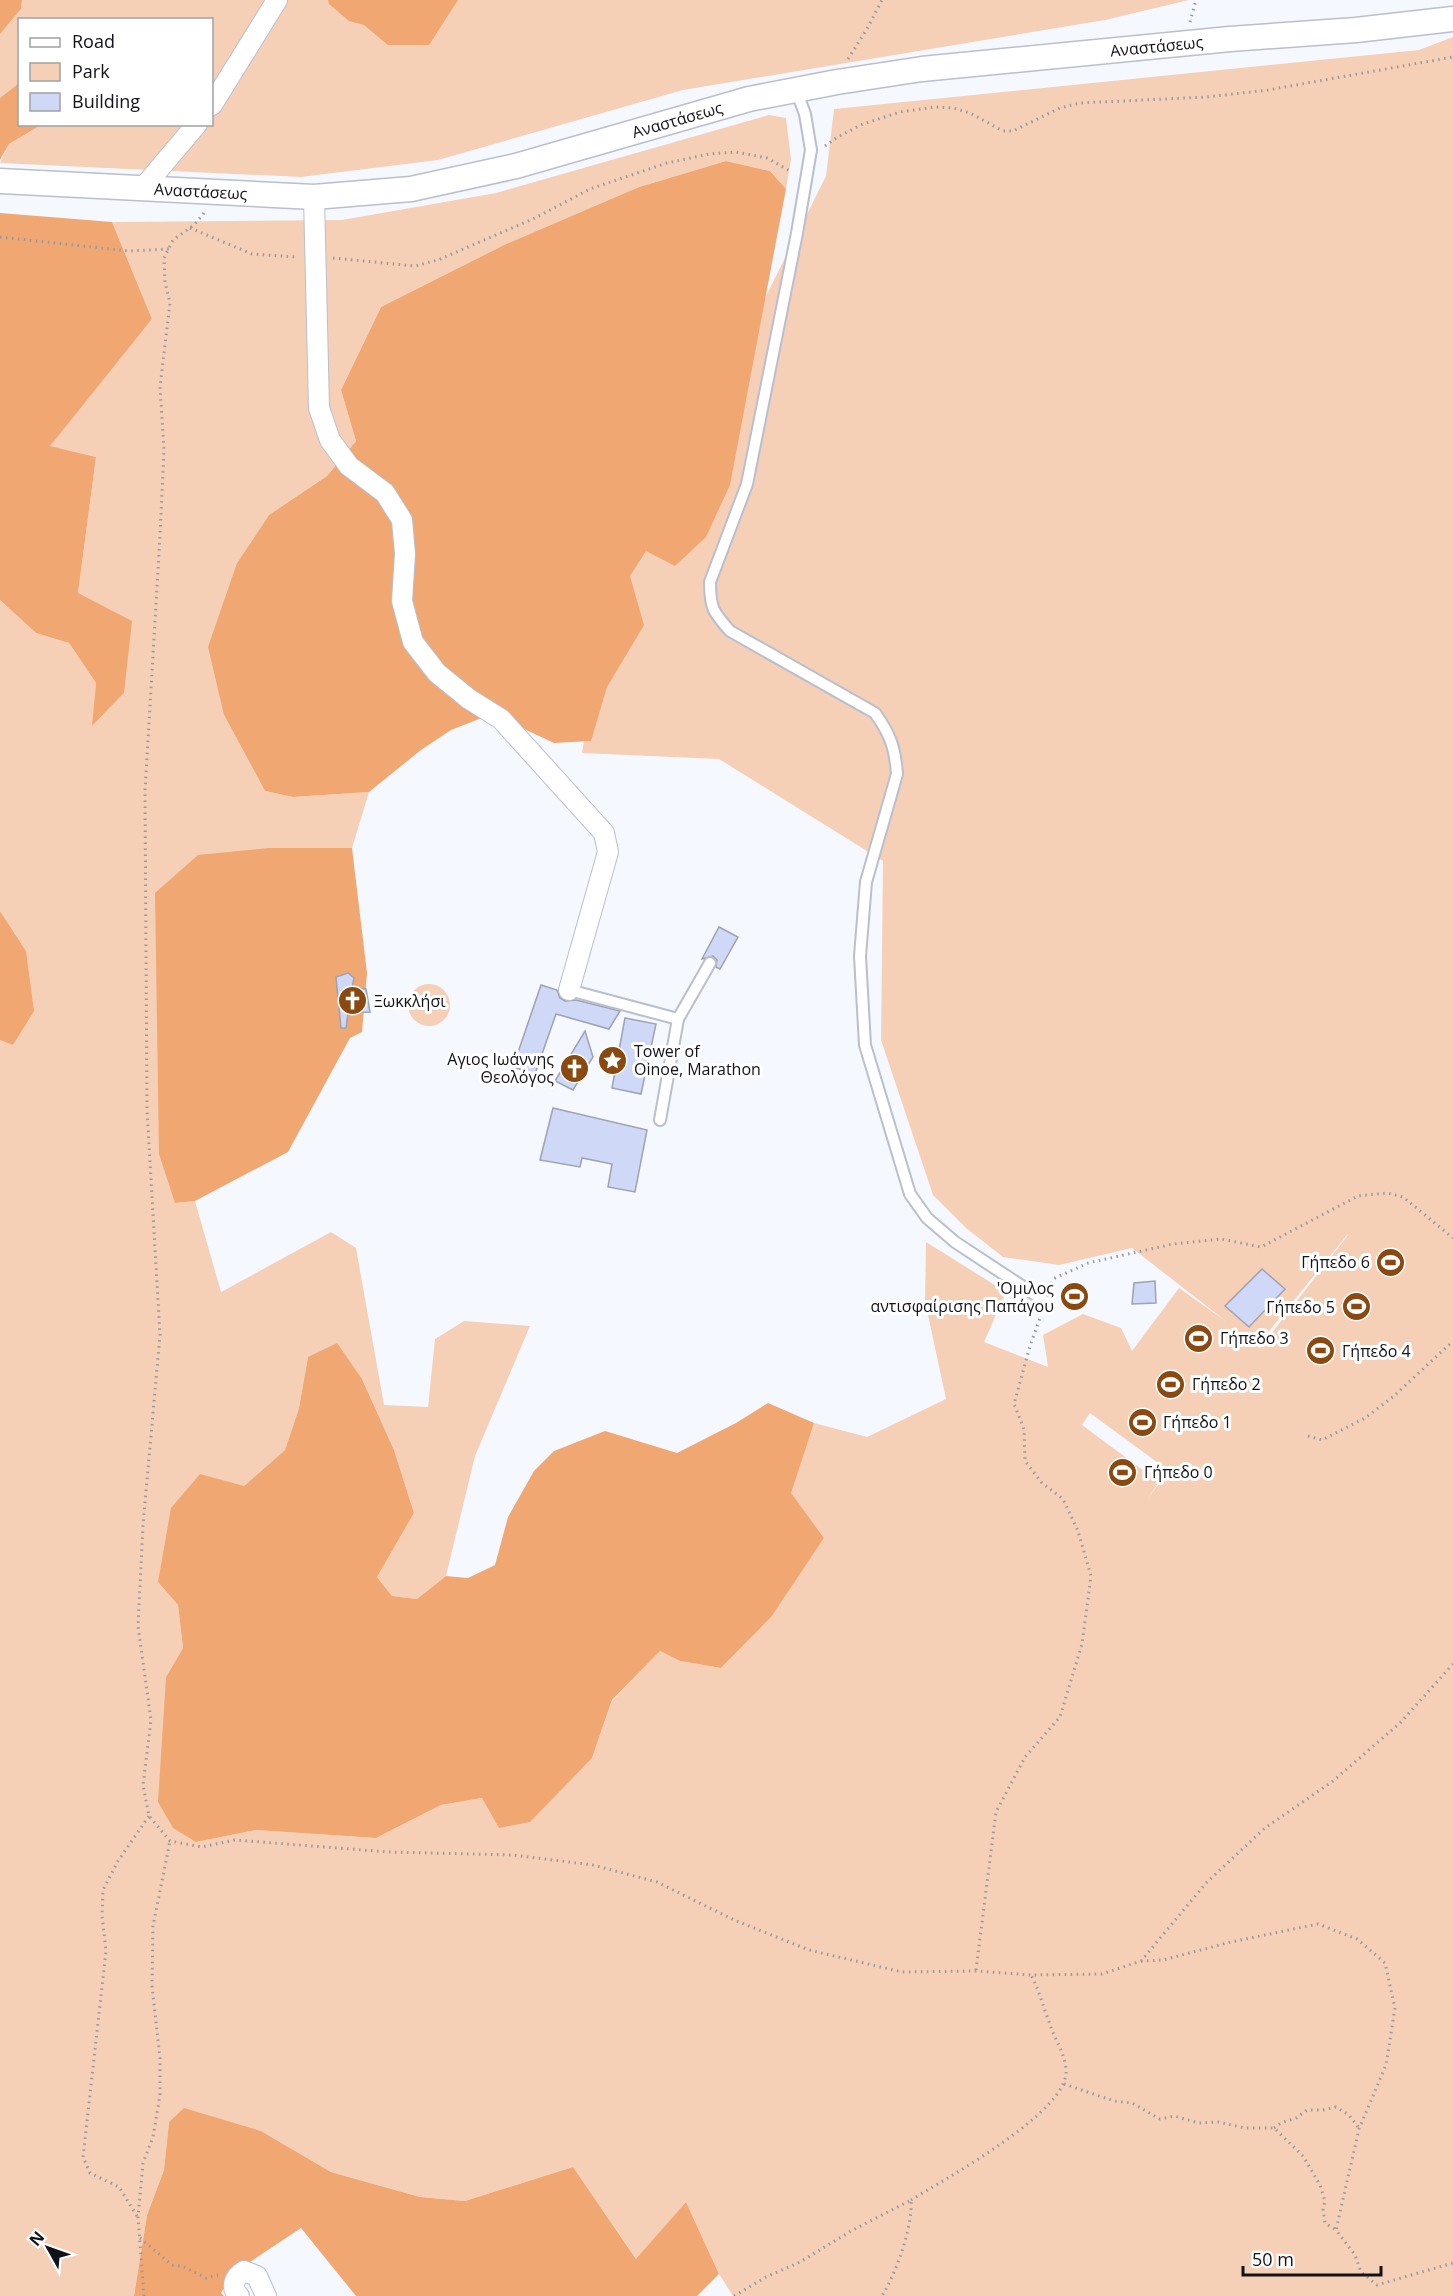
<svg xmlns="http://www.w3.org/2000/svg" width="1453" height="2296" font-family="'Open Sans',sans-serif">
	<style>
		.green { fill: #f6d0b6; fill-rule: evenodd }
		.forest { fill: #f1a772 }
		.building { fill: #d0d8f8; stroke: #9ea2b1; stroke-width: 1.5 }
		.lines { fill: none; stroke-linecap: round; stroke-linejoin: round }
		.service-casing { stroke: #babece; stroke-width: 14 }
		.minor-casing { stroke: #babece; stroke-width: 22 }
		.tertiary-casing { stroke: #babece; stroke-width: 27 }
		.path { stroke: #97999f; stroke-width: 3; stroke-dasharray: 1.5 4.5; stroke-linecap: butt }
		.service { stroke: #fff; stroke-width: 10 }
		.minor { stroke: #fff; stroke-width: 20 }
		.tertiary { stroke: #fff; stroke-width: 24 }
		.labels { text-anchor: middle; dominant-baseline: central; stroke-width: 6; stroke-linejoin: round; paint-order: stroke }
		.street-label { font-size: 16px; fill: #121319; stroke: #fff }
		.poi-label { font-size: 16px; fill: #121319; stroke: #fff; text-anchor: start }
	</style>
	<rect width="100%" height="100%" fill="#f6f8ff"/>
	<g class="green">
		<polygon points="22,0 1189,0 1105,20 683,90 438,160 301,177 0,163 9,144 41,125 212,124 212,20 20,20 19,83 0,98 0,34 21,9"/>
		<path d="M1453 37V2296H733L719 2274 686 2202 637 2260 573 2167 465 2201 420 2197 331 2172 261 2131 169 2122 164 2170 147 2215 134 2296H0V1040L14 1045 26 951 0 911V600L36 633 69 643 96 683 93 725 124 693 78 593 96 457 49 446 152 319 112 222 342 220 496 193 769 115 786 118 791 159 786 189 770 171 726 161 639 187 506 244 381 307 341 390 356 441 327 476 269 515 237 563 224 715 265 791 293 797 369 792 352 848H268L175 1203 195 1201 221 1292 331 1232 356 1248 384 1405 428 1407 435 1339 464 1321 530 1326 475 1456 446 1576 417 1599 392 1596 377 1577 414 1513 394 1450 362 1379 308 1357 299 1408 285 1450 244 1486 158 1582 178 1605 183 1648 166 1677 196 1842 256 1830 376 1838 441 1805 482 1798 592 1758 612 1701 660 1651 680 1661 721 1668 772 1616 824 1538 790 1493 814 1423 867 1437 946 1399 925 1301 926 1242 1006 1292 984 1342 1048 1367 1043 1335 1083 1314 1121 1328 1132 1351 1179 1288 1227 1322 1132 1248 1059 1265 1003 1257 966 1228 933 1195 881 1040 883 861 719 759 582 753 604 620 826 176 834 109 1419 50ZM1348 1235 1260 1348 1257 1346 1347 1235ZM1090 1413 1169 1471 1148 1498 1159 1482 1082 1425Z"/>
		<circle cx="429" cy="1005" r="21"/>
	</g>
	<g class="forest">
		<polygon points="0,0 22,0 21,9 0,34"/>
		<polygon points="328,0 458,0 429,45 388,45 364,25 349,21 329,4"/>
		<polygon points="19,83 20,124 41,125 9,144 0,160 0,98"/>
		<polygon points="726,161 770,171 786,189 730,485 706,537 675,566 646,551 630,576 644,625 607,687 591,741 554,743 492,714 451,730 421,750 369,792 293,797 265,791 224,715 208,647 237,563 269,515 327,476 356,441 341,390 381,307 506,244 639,187"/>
		<polygon points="0,213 112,222 152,319 50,446 96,457 78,593 132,621 124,693 92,726 96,683 69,643 36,633 0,600"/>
		<polygon points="268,848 352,848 367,973 362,1032 350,1038 288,1152 195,1201 175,1203 159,1154 155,893 198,855"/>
		<polygon points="0,911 26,951 34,1011 13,1045 0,1040"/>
		<polygon points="337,1343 362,1379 394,1450 414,1513 377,1577 392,1596 417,1599 446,1576 468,1578 495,1565 508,1517 534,1471 554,1451 605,1431 677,1453 736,1423 768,1403 814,1423 791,1493 824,1538 772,1616 721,1668 680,1661 660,1651 612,1700 592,1758 530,1822 499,1828 482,1798 441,1805 376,1838 256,1830 196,1842 173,1828 158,1802 166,1677 183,1648 178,1605 158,1582 171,1508 200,1474 244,1486 285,1450 299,1408 308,1357"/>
		<polygon points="184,2108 261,2131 331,2172 420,2197 465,2201 573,2167 636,2259 686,2202 719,2274 697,2296 356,2296 301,2228 232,2274 221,2293 224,2296 134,2296 147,2215 164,2170 169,2122"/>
	</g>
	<g class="building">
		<polygon points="719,927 738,937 720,969 716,967 717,960 713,956 702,959"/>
		<polygon points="348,973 354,978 352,988 366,989 370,1012 348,1013 346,1028 341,1028 336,977"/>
		<polygon points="541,985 557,990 560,998 565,1001 576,1000 620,1011 609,1029 556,1014 535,1074 513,1067"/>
		<polygon points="625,1018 656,1024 641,1094 612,1088"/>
		<polygon points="585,1031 593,1057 573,1090 555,1081"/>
		<polygon points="553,1108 647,1130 635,1192 608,1187 612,1164 582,1158 580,1167 540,1160"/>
		<polygon points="1262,1269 1285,1289 1249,1327 1225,1306"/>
		<polygon points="1155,1281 1156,1303 1132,1304 1134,1283"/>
	</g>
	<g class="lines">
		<defs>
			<g id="service">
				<path d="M796 90 805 114 811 150 797 233 747 484 710 582C710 608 713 612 730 631L875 713C890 734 895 747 897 774L866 882 860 956 865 1045 910 1194 927 1218 955 1242 1046 1302"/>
				<polyline points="569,990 678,1019 710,963"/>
				<polyline points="660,1120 678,1019"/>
			</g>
			<g id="minor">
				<polyline points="212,105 277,0"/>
				<polyline points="142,189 197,124"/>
				<polyline points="314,197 319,408 330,440 349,466 385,493 402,520 405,554 402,601 413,642 437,673 469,699 501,719 604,833 608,852 569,990"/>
				<path d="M239 2296C230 2287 234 2277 244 2271L257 2276 266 2296"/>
			</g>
			<g id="tertiary">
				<path id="s1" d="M0 181 314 197 411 189 516 166 749 99 837 82 922 69 1230 39 1356 30 1453 19"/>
			</g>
		</defs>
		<use href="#service" class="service-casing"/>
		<use href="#minor" class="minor-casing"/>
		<use href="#tertiary" class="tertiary-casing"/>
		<g class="path">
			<polyline points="1190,22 1196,0"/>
			<polyline points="848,59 867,29 882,0"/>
			<polyline points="825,146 836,138 863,124 900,112 935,107 953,108 970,113 1003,131 1013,131 1060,108 1080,103 1207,97 1268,90 1453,57"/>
			<polyline points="204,213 194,225 173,240 164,258 165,282 170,303 160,387 164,450 160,536 145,791 147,1110 160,1335 143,1525 138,1626 151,1720 143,1785 149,1816 170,1841 202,1847 235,1840 389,1852 513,1855 593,1865 657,1882 734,1920 809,1950 902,1972 976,1971 1031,1975 1102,1974 1141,1961 1207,1882 1265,1828 1333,1781 1400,1723 1453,1664"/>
			<polyline points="190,228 252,254 296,257"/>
			<polyline points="0,237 129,251 169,249"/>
			<polyline points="333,258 415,266 438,260 535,218 590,189 667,163 709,154 736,152 767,158 792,172"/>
			<polyline points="1050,1289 1053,1279 1088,1263 1173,1244 1221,1239 1261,1247 1358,1196 1387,1193 1403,1197 1453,1238"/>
			<polyline points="1308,1436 1322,1440 1365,1418 1394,1396 1453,1341"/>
			<polyline points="1141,1961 1163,1960 1231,1942 1318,1924 1357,1939 1385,1963 1395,2008 1386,2065 1359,2129 1336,2230 1355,2255 1361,2272 1377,2285 1453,2263"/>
			<polyline points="976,1970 996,1812 1025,1757 1060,1717 1082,1644 1091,1576 1078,1531 1063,1499 1042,1483 1025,1461 1024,1429 1014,1404 1030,1346 1041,1315"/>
			<polyline points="1064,2084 1114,2101 1132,2103 1160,2119 1174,2116 1199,2123 1218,2122 1245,2128 1274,2128 1303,2156 1320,2185 1325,2201 1323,2209 1325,2223 1336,2230"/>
			<polyline points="1274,2128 1281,2123 1296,2118 1307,2110 1323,2110 1336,2107 1349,2115 1359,2128"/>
			<path d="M911 2200C945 2179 1070 2111 1066 2070 1065 2053 1054 2038 1049 2022 1043 2006 1039 1990 1031 1975"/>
			<polyline points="137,2216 119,2187 90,2173 83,2157 106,1951 102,1916 103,1890 118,1861 149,1816"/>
			<polyline points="140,2238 172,2265 182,2266 206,2278 218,2275"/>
			<polyline points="144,2296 138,2217 143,2163 153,2137 160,2095 160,2058 152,1986 153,1926 170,1841"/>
			<path d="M734 2296 766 2277 800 2262 851 2231 911 2200C913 2227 896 2273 882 2296"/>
		</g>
		<use href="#service" class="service"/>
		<use href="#minor" class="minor"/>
		<use href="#tertiary" class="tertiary"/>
	</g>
	<defs>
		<symbol id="church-disc" viewBox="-11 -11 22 22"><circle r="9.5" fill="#894910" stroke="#fff"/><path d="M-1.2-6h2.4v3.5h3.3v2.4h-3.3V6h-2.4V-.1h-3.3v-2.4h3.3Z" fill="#fff"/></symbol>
		<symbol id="sight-disc" viewBox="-11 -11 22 22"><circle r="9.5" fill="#894910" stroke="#fff"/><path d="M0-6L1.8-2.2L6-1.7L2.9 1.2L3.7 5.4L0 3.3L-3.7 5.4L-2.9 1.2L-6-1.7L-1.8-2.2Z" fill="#fff"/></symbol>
		<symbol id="stadium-disc" viewBox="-11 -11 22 22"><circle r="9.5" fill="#894910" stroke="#fff"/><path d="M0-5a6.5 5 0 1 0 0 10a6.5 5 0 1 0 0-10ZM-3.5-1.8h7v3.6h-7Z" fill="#fff"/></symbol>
	</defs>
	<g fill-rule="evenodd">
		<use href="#church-disc" x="336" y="984" width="33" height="33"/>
		<use href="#sight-disc" x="596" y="1044" width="33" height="33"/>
		<use href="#church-disc" x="558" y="1052" width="33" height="33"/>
		<use href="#stadium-disc" x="1374" y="1246" width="33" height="33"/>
		<use href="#stadium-disc" x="1058" y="1280" width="33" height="33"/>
		<use href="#stadium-disc" x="1340" y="1290" width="33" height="33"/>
		<use href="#stadium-disc" x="1182" y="1322" width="33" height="33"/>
		<use href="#stadium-disc" x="1304" y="1334" width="33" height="33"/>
		<use href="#stadium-disc" x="1154" y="1368" width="33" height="33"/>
		<use href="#stadium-disc" x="1126" y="1406" width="33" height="33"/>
		<use href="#stadium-disc" x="1106" y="1456" width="33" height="33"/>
	</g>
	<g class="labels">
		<g class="street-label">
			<text stroke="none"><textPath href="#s1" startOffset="1173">Αναστάσεως</textPath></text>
			<text stroke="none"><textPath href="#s1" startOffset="687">Αναστάσεως</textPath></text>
			<text stroke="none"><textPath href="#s1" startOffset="201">Αναστάσεως</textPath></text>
		</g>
		<g class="poi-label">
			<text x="374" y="1001">Ξωκκλήσι</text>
			<text x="634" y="1051">Tower of<tspan x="634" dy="18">Oinoe, Marathon</tspan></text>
			<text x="554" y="1059" text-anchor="end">Αγιος Ιωάννης<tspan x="554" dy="18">Θεολόγος</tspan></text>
			<text x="1370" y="1262" text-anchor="end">Γήπεδο 6</text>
			<text x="1054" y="1288" text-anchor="end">'Ομιλος<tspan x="1054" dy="18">αντισφαίρισης Παπάγου</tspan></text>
			<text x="1335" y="1307" text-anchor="end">Γήπεδο 5</text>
			<text x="1220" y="1338">Γήπεδο 3</text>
			<text x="1342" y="1351">Γήπεδο 4</text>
			<text x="1192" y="1384">Γήπεδο 2</text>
			<text x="1163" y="1422">Γήπεδο 1</text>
			<text x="1144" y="1472">Γήπεδο 0</text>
		</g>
	</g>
	<rect x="18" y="18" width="195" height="108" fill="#ffffff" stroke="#a0a1a3" stroke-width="1.5"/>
	<rect x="30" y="38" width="30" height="9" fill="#ffffff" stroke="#a0a1a3" stroke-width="1.5"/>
	<text x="72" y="48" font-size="18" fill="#121319">Road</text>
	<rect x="30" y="63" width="30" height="18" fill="#f6d0b6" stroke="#a0a1a3" stroke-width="1.5"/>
	<text x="72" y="78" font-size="18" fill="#121319">Park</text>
	<rect x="30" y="93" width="30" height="18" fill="#d0d8f8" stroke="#a0a1a3" stroke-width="1.5"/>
	<text x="72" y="108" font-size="18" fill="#121319">Building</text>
	<g transform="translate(48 2248) rotate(310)" stroke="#ffffff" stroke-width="4.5" paint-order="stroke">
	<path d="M0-4.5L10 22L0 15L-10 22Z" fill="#121319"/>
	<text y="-9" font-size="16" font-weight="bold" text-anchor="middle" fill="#121319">N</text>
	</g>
	<path d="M1243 2266v9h138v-9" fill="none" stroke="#121319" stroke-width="3"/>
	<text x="1252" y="2266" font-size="18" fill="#121319" stroke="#ffffff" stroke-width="4.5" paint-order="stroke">50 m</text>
</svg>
